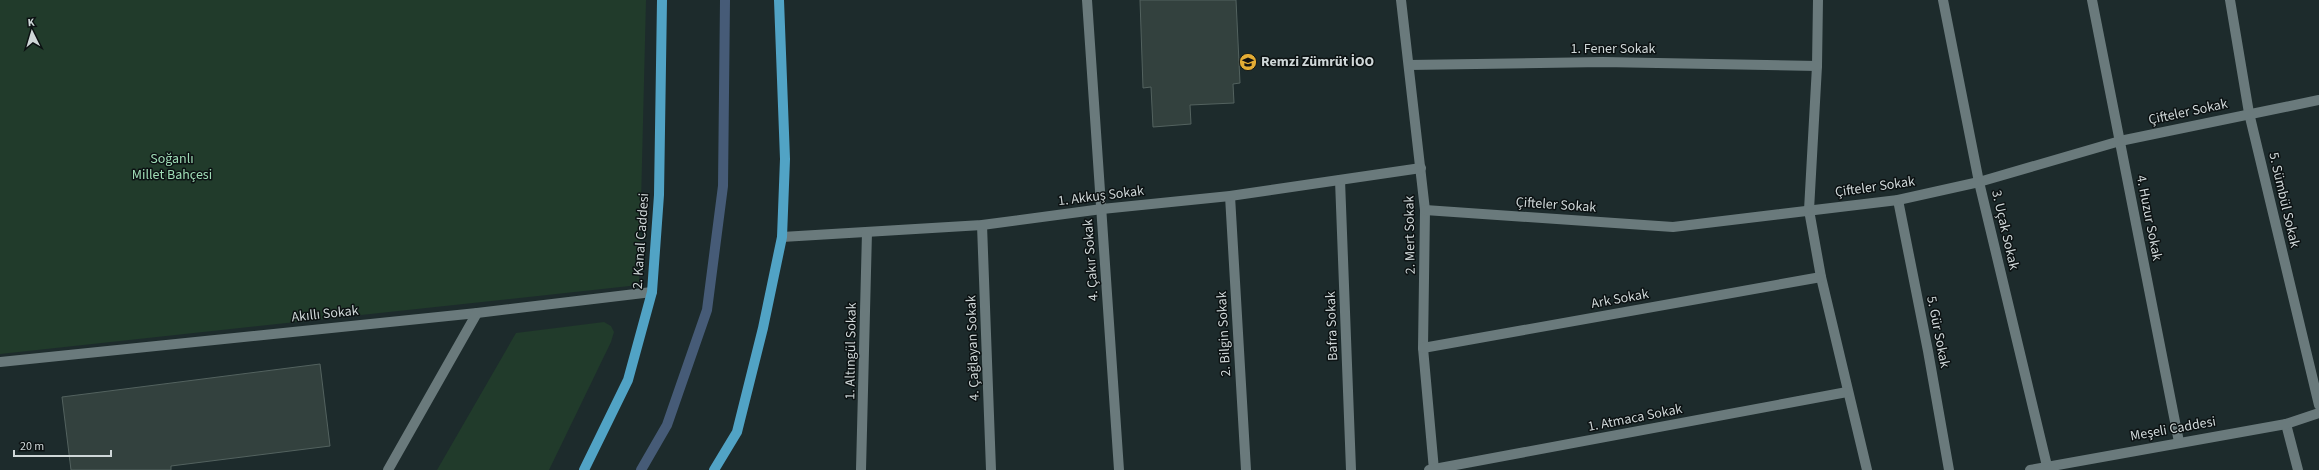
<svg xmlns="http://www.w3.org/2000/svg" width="2319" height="470" font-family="'Source Sans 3',sans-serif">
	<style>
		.green { fill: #213b2b }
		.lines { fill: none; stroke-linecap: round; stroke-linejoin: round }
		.stream { stroke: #465b77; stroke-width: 10 }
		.building { fill: #33413e; stroke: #53625f }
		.minor { stroke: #6a7a7c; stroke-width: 10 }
		.major { stroke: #51a3c5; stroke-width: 10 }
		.labels { text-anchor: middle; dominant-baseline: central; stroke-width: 3; stroke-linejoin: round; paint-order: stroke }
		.street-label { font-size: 14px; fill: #cfd7d8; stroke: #0c1213 }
		.poi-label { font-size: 14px; font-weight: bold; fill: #cfd7d8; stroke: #0c1213; text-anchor: start }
		.park-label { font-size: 14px; fill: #9fdcb6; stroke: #0c1213 }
	</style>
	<rect width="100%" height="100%" fill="#1d2b2c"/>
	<g class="green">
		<polygon points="0,0 646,0 639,285 0,354"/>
		<polygon points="604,322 611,326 614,332 611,342 549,470 437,470 516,333"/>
	</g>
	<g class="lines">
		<polyline class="stream" points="641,470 667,425 707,310 723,186 725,0"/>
	</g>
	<g class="building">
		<polygon points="1140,0 1236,0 1240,83 1233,84 1234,103 1190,105 1191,124 1153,127 1151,87 1143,88"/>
		<polygon points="320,364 330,446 171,466 171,470 71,470 62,397"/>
	</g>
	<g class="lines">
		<g class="minor">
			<polyline points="1087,0 1119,470"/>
			<polyline points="1401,0 1425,210 1423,348 1434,470"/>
			<polyline points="1818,0 1817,66 1809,210 1821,277 1867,470"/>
			<polyline points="1943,0 1979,182 2047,466"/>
			<polyline points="2092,0 2179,442"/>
			<polyline points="2230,0 2249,113 2319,405"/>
			<polyline points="1409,65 1603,62 1817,66"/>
			<polyline points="1340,180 1351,470"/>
			<polyline points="1230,196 1246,470"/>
			<polyline points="1898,200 1928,351 1949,470"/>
			<polyline points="1425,210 1673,227 1898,200 1979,182 2120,141 2319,100"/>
			<polyline points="982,225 991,470"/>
			<polyline points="782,237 982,225 1102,209 1230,196 1421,168"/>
			<polyline points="1423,348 1821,277"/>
			<polyline points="0,362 477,313 652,292"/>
			<polyline points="2286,424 2298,470"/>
			<polyline points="388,470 477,313"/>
			<polyline points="861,470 867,232"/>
			<polyline points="1429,470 1847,392"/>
			<polyline points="2030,470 2286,424 2319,413"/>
		</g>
		<g class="major">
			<polyline points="584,470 628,380 652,292 659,195 662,0"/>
			<polyline points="714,470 737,432 763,328 782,237 785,159 779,0"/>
		</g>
	</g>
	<defs>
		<symbol id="school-disc" viewBox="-11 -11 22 22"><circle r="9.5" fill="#e4ad35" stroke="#0c1213"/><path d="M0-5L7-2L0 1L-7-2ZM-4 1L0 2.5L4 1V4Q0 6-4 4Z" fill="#111"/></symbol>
	</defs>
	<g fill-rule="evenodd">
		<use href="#school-disc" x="1238" y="52" width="20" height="20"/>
	</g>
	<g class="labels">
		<g class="street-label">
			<text x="1613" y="49">1. Fener Sokak</text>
			<text transform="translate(2188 112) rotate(-12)">Çifteler Sokak</text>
			<text transform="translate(1875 187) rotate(-8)">Çifteler Sokak</text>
			<text transform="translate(1101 196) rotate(-7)">1. Akkuş Sokak</text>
			<text transform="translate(2284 200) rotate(77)">5. Sümbül Sokak</text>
			<text transform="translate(1556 205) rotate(4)">Çifteler Sokak</text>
			<text transform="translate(2149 218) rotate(79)">4. Huzur Sokak</text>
			<text transform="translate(2005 230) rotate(77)">3. Uçak Sokak</text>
			<text transform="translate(1410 235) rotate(-91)">2. Mert Sokak</text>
			<text transform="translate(641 241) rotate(-86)">2. Kanal Caddesi</text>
			<text transform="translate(1091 260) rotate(-94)">4. Çakır Sokak</text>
			<text transform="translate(1620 299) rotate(-10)">Ark Sokak</text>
			<text transform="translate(325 314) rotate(-6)">Akıllı Sokak</text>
			<text transform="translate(1332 326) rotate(-92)">Bafra Sokak</text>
			<text transform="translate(1938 332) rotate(79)">5. Gür Sokak</text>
			<text transform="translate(1224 334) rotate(-93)">2. Bilgin Sokak</text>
			<text transform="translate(973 348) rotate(-92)">4. Çağlayan Sokak</text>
			<text transform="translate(851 351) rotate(-89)">1. Altıngül Sokak</text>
			<text transform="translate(1635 418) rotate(-11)">1. Atmaca Sokak</text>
			<text transform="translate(2173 429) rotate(-10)">Meşeli Caddesi</text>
		</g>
		<g class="poi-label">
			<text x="1261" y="62">Remzi Zümrüt İOO</text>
		</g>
		<g class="park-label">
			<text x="172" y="159">Soğanlı<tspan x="172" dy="16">Millet Bahçesi</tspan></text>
		</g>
	</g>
	<g transform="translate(32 32) rotate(355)" stroke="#0c1213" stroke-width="3" paint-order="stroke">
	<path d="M0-3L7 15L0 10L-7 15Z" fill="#cfd7d8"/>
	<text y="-6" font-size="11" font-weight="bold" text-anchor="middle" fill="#cfd7d8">K</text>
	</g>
	<path d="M14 450v6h97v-6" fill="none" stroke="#cfd7d8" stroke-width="2"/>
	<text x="20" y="450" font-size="12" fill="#cfd7d8" stroke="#0c1213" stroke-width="3" paint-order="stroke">20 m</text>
</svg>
